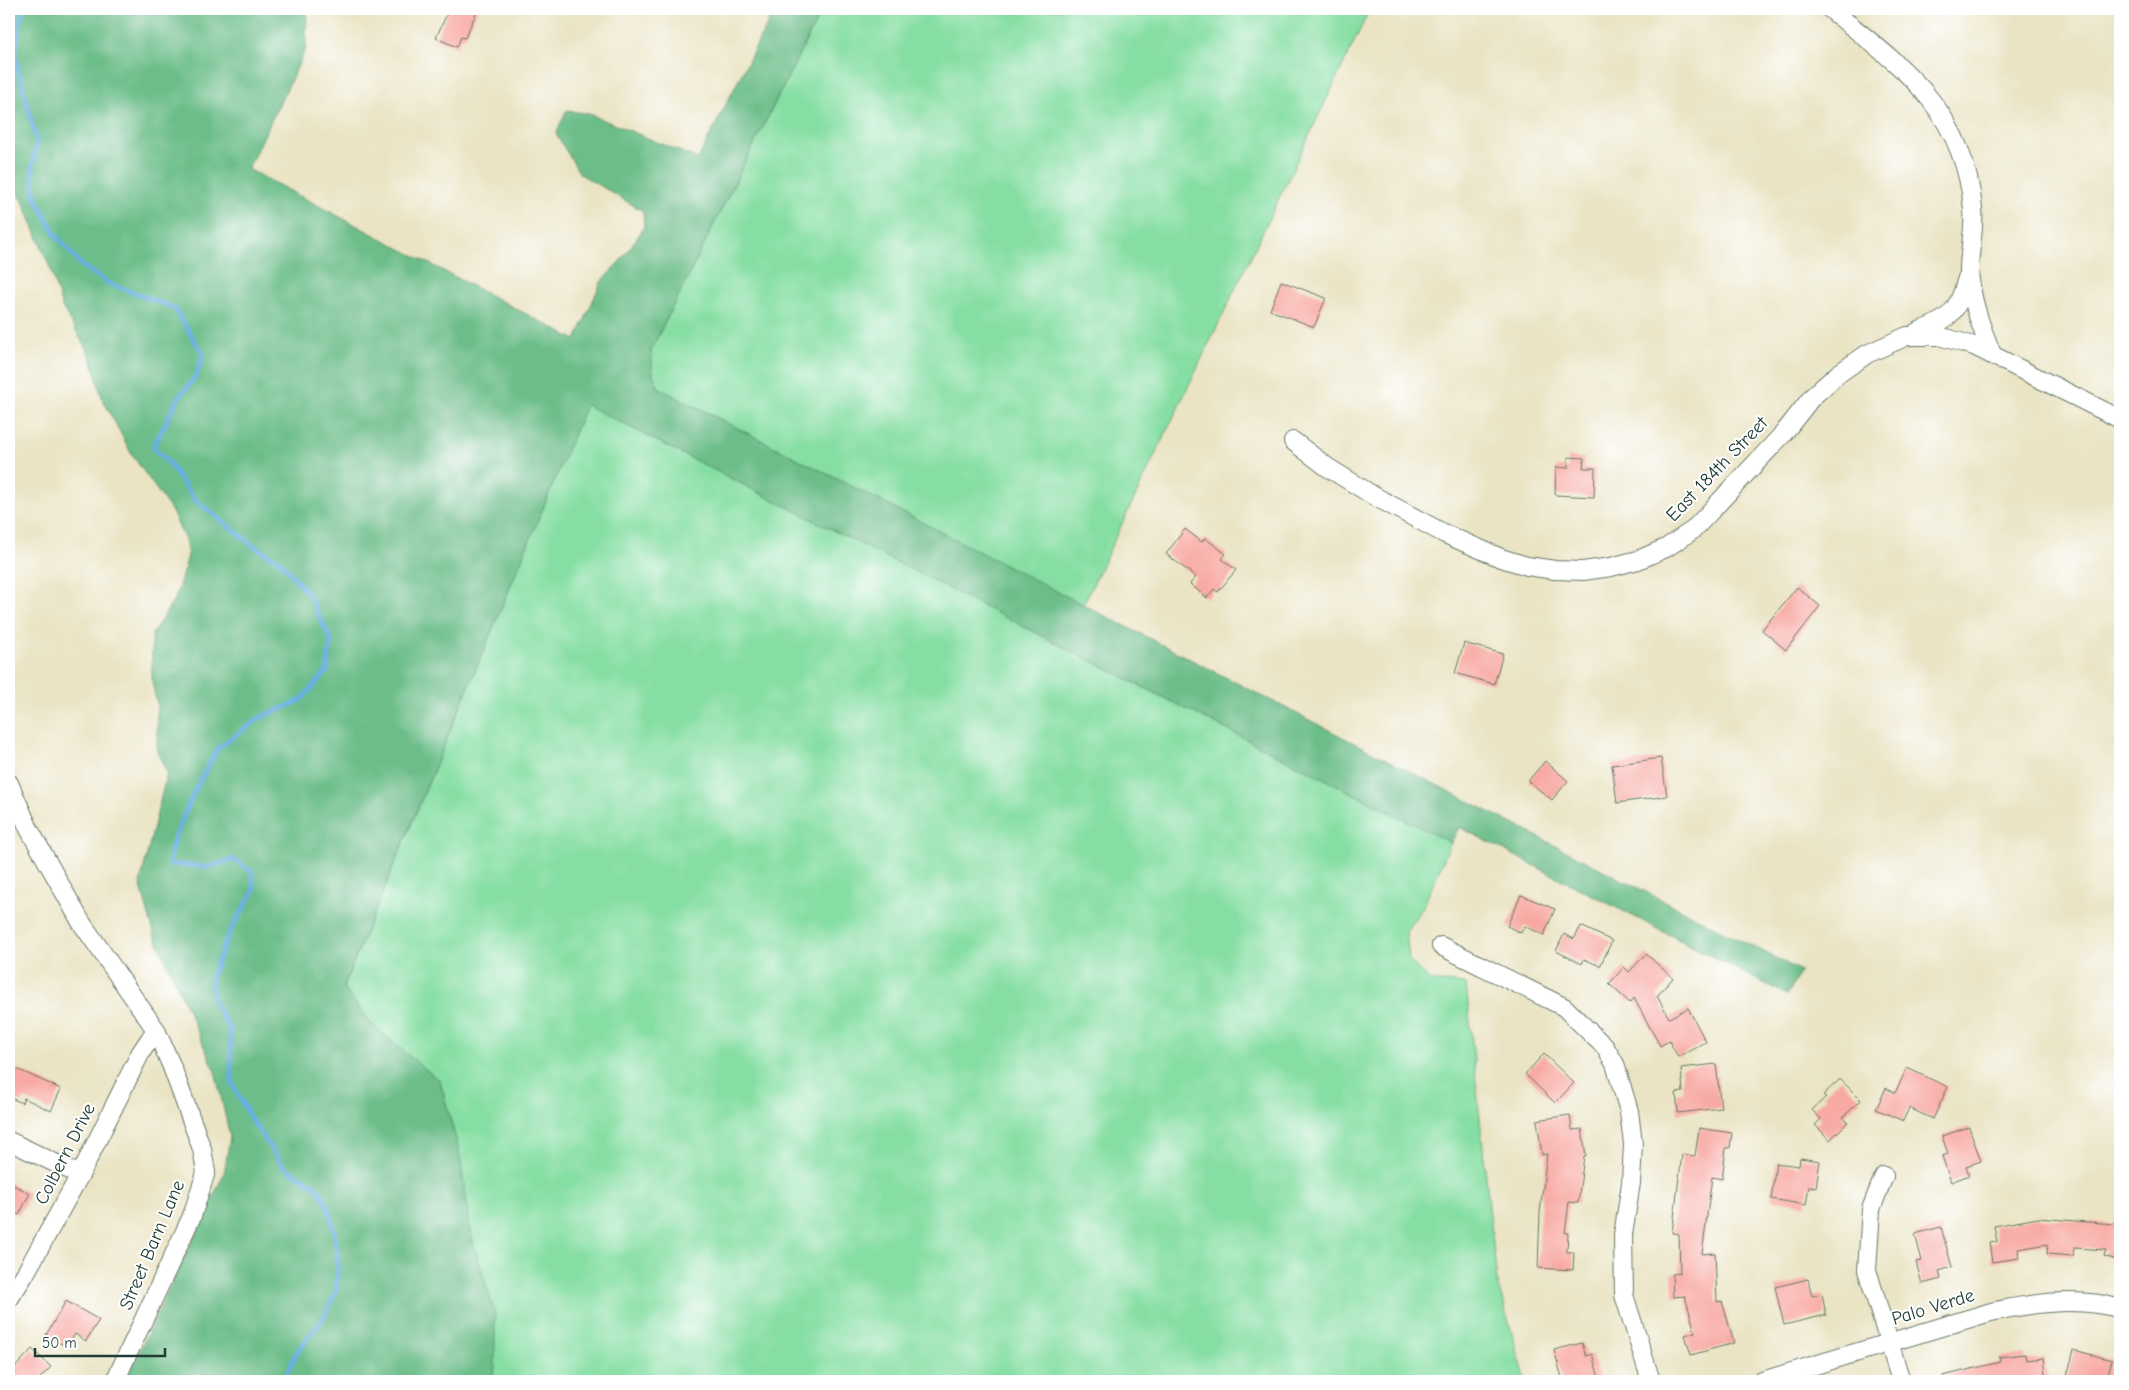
<svg xmlns="http://www.w3.org/2000/svg" width="2129" height="1390" font-family="'Comic Neue',sans-serif">
	<style>
		.green { fill: #85dea3; stroke: #528e6c }
		.forest { fill: #6cbd89; stroke: #467d5e }
		.lines { fill: none; stroke-linecap: round; stroke-linejoin: round }
		.stream { stroke: #69b0e0; stroke-width: 5 }
		.building { fill: #f8a9a3 }
		.minor-casing { stroke: #676; stroke-width: 20 }
		.minor { stroke: #fff; stroke-width: 18 }
		.labels { text-anchor: middle; dominant-baseline: central; stroke-width: 4; stroke-linejoin: round; paint-order: stroke }
		.street-label { font-size: 19px; fill: #1f3d34; stroke: #fff }
	</style>
	<rect width="100%" height="100%" fill="#fff"/>
	<filter id="ink" filterUnits="userSpaceOnUse"><feTurbulence type="fractalNoise" baseFrequency=".02" numOctaves="2"/><feDisplacementMap in="SourceGraphic" scale="10" xChannelSelector="R" yChannelSelector="G"/><feConvolveMatrix kernelMatrix="1 2 1 2 8 2 1 2 1" color-interpolation-filters="sRGB"/></filter>
	<filter id="wash" filterUnits="userSpaceOnUse"><feTurbulence type="fractalNoise" baseFrequency=".0096" numOctaves="4" result="noise"/><feDisplacementMap in="SourceGraphic" scale="20" xChannelSelector="R" yChannelSelector="G"/><feGaussianBlur stdDeviation="1.12" result="paint"/><feColorMatrix in="noise" values="0 0 0 0 0 0 0 0 0 0 0 0 0 0 0 0 0 1.4 0 .05"/><feComposite in="paint" operator="in"/></filter>
	<g filter="url(#wash)">
		<rect width="100%" height="100%" fill="#eae4c4"/>
		<g class="green">
			<polygon points="822,9 1370,9 1083,605 659,388 653,375 651,350"/>
			<polygon points="586,405 1451,843 1423,907 1406,931 1409,960 1430,981 1466,984 1497,1282 1526,1381 491,1381 495,1367 472,1238 459,1151 440,1082 371,1024 343,988"/>
		</g>
		<polygon class="forest" points="9,9 307,9 306,49 248,169 576,340 601,282 622,259 644,228 643,211 580,174 556,134 566,111 587,113 698,159 775,9 822,9 651,350 653,375 659,388 1801,971 1787,995 1459,827 1451,843 586,405 343,987 371,1024 440,1081 459,1151 472,1238 495,1314 495,1367 491,1381 125,1381 224,1174 230,1137 215,1071 154,934 140,883 167,773 157,752 157,705 152,681 152,634 175,599 188,556 185,540 171,510 132,455 102,398 91,357 62,307 50,268 22,199 9,182"/>
		<g class="lines">
			<polyline class="stream" points="24,9 20,20 15,56 37,143 32,168 35,196 55,234 81,265 108,283 174,308 203,354 196,376 179,397 153,447 168,462 194,499 255,547 280,561 308,594 331,640 327,671 300,701 261,717 218,748 194,792 174,840 169,864 209,867 233,859 252,872 254,891 229,933 211,977 213,1000 230,1030 232,1083 250,1118 284,1167 316,1186 327,1204 334,1229 338,1264 336,1292 323,1319 297,1352 283,1381"/>
		</g>
		<g id="blocks">
			<g class="building">
				<polygon points="449,9 478,9 465,38 461,37 457,47 436,38"/>
				<polygon points="1281,281 1326,298 1314,327 1270,310"/>
				<polygon points="1568,457 1584,458 1583,468 1595,468 1594,497 1555,495 1556,467 1568,468"/>
				<polygon points="1185,529 1202,542 1205,538 1226,554 1222,559 1236,570 1218,592 1214,589 1207,598 1190,584 1196,577 1166,554"/>
				<polygon points="1797,587 1820,606 1786,650 1762,630"/>
				<polygon points="1464,643 1503,654 1494,684 1455,673"/>
				<polygon points="1661,758 1667,796 1617,803 1612,765"/>
				<polygon points="1545,761 1568,781 1552,800 1528,781"/>
				<polygon points="1521,895 1555,909 1544,935 1524,926 1521,933 1507,926"/>
				<polygon points="1581,926 1612,941 1600,966 1584,959 1582,964 1556,951 1564,934 1574,939"/>
				<polygon points="1646,954 1673,978 1657,996 1669,1018 1688,1008 1706,1042 1678,1057 1669,1041 1660,1046 1634,998 1630,1003 1609,984 1624,967 1629,972"/>
				<polygon points="1544,1054 1574,1083 1555,1103 1525,1074"/>
				<polygon points="1716,1064 1721,1108 1678,1113 1676,1093 1683,1092 1681,1068"/>
				<polygon points="1907,1068 1948,1087 1933,1119 1909,1108 1903,1121 1876,1109 1886,1088 1895,1093"/>
				<polygon points="17,1069 61,1089 51,1111 24,1098 22,1103 9,1097 9,1088"/>
				<polygon points="1840,1079 1861,1100 1843,1117 1848,1122 1830,1140 1815,1125 1821,1119 1812,1110 1826,1097 1823,1095"/>
				<polygon points="1570,1115 1572,1130 1582,1129 1586,1156 1584,1156 1578,1203 1569,1202 1565,1233 1568,1233 1567,1252 1574,1252 1573,1270 1538,1268 1540,1212 1547,1154 1542,1155 1537,1120"/>
				<polygon points="1969,1127 1981,1161 1966,1166 1969,1175 1951,1182 1942,1156 1948,1154 1942,1136"/>
				<polygon points="1699,1128 1732,1133 1730,1148 1726,1148 1722,1179 1712,1177 1702,1254 1715,1253 1717,1302 1722,1301 1734,1343 1691,1355 1685,1335 1695,1332 1685,1296 1673,1297 1672,1274 1680,1273 1679,1234 1672,1233 1682,1154 1695,1156"/>
				<polygon points="1800,1158 1820,1161 1816,1187 1809,1186 1806,1205 1771,1199 1776,1163 1799,1166"/>
				<polygon points="9,1183 30,1193 19,1215 9,1210"/>
				<polygon points="2117,1215 2120,1215 2120,1261 2104,1256 2106,1250 2074,1248 2073,1256 2047,1254 2048,1244 2018,1249 2019,1258 1992,1262 1989,1243 1997,1242 1994,1226 2038,1218 2114,1224"/>
				<polygon points="1941,1227 1952,1267 1939,1271 1941,1279 1922,1284 1916,1262 1922,1261 1915,1234"/>
				<polygon points="1808,1279 1812,1296 1822,1294 1826,1315 1784,1325 1775,1287"/>
				<polygon points="66,1301 99,1320 86,1341 75,1334 67,1347 46,1335"/>
				<polygon points="1582,1343 1586,1356 1592,1354 1600,1381 1563,1381 1554,1350"/>
				<polygon points="32,1349 51,1367 37,1381 9,1381 9,1374"/>
				<polygon points="2074,1350 2112,1360 2106,1381 2085,1381 2067,1376"/>
				<polygon points="2025,1354 2026,1360 2044,1358 2047,1381 1943,1381 1943,1376 2000,1362 1999,1357"/>
			</g>
		</g>
	</g>
	<g filter="url(#ink)">
		<use href="#blocks" fill-opacity="0" stroke="#676" stroke-width="1"/>
		<g class="lines">
			<defs>
				<g id="minor">
					<path d="M1830 9C1902 67 1964 109 1973 209 1975 230 1969 250 1969 270 1971 300 1981 327 1992 354"/>
					<path d="M1917 332C1950 320 1958 312 1967 278"/>
					<polyline points="1293,441 1327,467 1374,496 1445,534 1501,558 1527,566 1555,570 1583,571 1611,567 1638,560 1666,548 1693,530 1783,434 1812,397 1838,374 1867,354 1907,336 1939,336 1974,346 2120,419"/>
					<polyline points="9,783 29,829 81,922 156,1030 172,1067 202,1149 206,1172 192,1216 115,1381"/>
					<polyline points="1441,946 1564,1007 1605,1047 1615,1064 1629,1111 1633,1144 1631,1183 1623,1235 1624,1295 1651,1381"/>
					<polyline points="9,1141 80,1175"/>
					<polyline points="1884,1176 1871,1209 1867,1270 1901,1381"/>
					<polyline points="9,1299 25,1274 80,1175 141,1052 156,1030"/>
					<path d="M1762 1381 1991 1312C2031 1303 2080 1296 2120 1309"/>
				</g>
			</defs>
			<use href="#minor" class="minor-casing"/>
			<use href="#minor" class="minor"/>
		</g>
	</g>
	<g class="labels">
		<g class="street-label">
			<text transform="translate(1717 469) rotate(-46)">East 184th Street</text>
			<text transform="translate(65 1154) rotate(-63)">Colbern Drive</text>
			<text transform="translate(152 1245) rotate(-67)">Street Barn Lane</text>
			<text transform="translate(1933 1307) rotate(-17)">Palo Verde</text>
		</g>
	</g>
	<rect width="2129" height="1390" fill="none" stroke="#fff" stroke-width="30"/>
	<path d="M35 1348v8h130v-8" fill="none" stroke="#1f3d34" stroke-width="2.5"/>
	<text x="42" y="1348" font-size="15" fill="#1f3d34" stroke="#ffffff" stroke-width="4" paint-order="stroke">50 m</text>
</svg>
